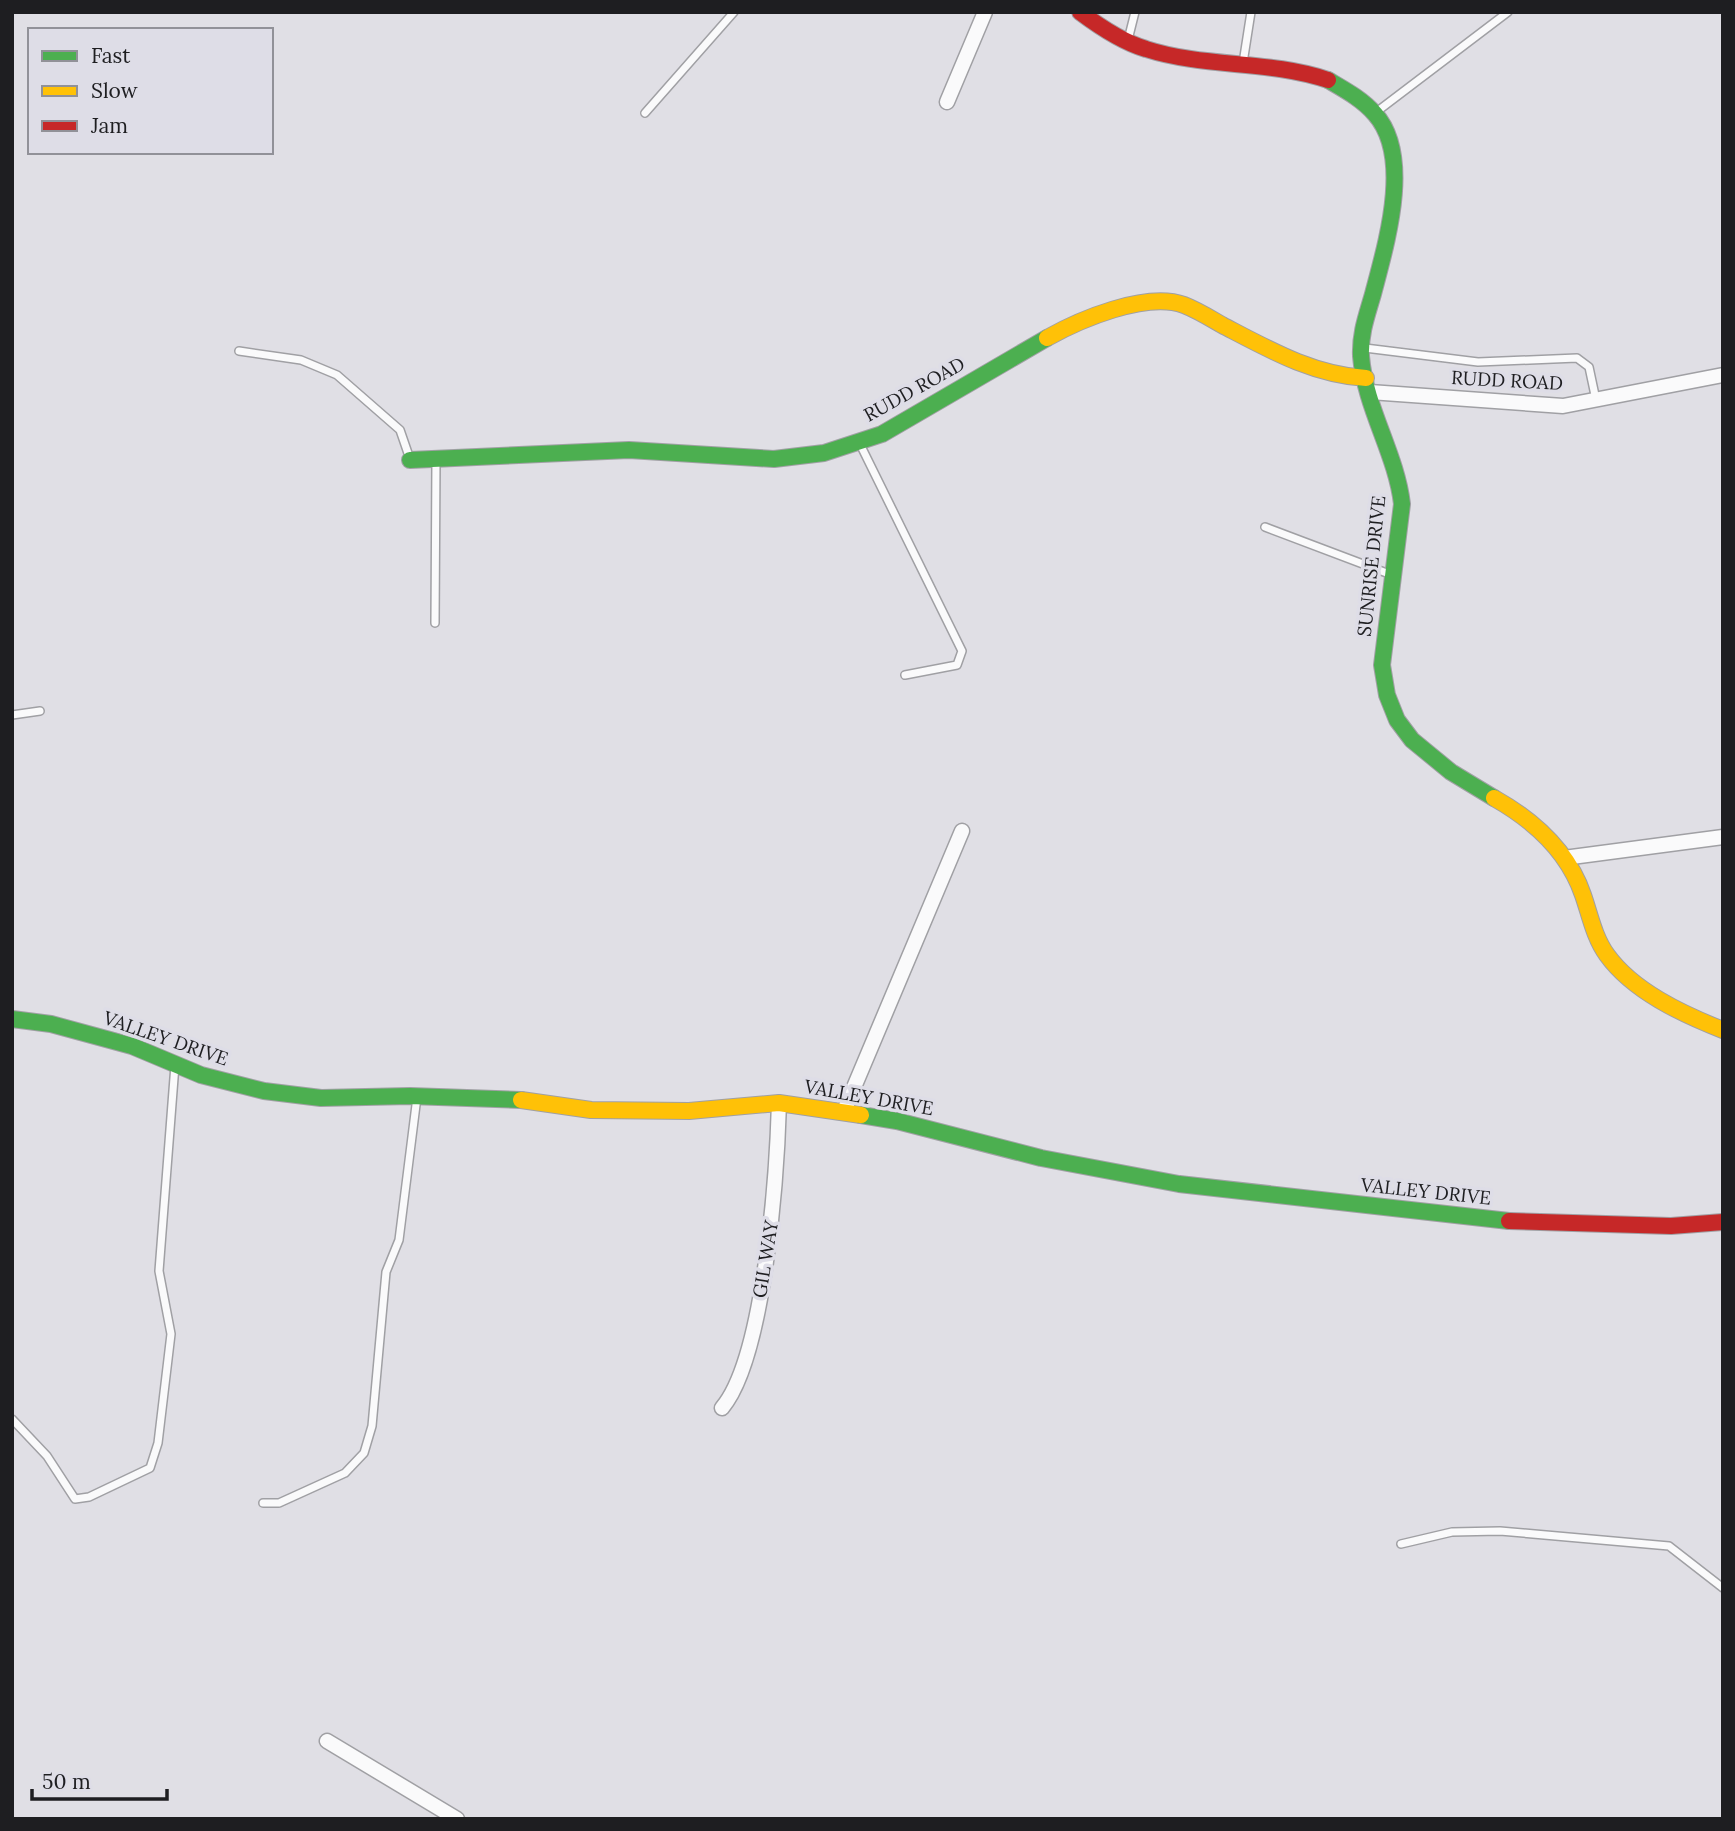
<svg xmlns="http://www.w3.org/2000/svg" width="1735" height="1831" font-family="Lora,serif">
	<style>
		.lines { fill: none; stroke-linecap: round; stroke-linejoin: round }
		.lane-casing { stroke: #a0a0a4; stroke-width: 10 }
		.street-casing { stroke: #a0a0a4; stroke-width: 17 }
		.fast-casing { stroke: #a0a0a4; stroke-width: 18 }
		.slow-casing { stroke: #a0a0a4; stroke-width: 18 }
		.jam-casing { stroke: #a0a0a4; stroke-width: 18 }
		.lane { stroke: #fafafb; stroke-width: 7 }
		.street { stroke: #fafafb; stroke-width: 14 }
		.fast { stroke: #4caf50; stroke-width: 16 }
		.slow { stroke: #ffc107; stroke-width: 16 }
		.jam { stroke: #c62828; stroke-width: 16 }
		.labels { text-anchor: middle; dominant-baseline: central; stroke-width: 7; stroke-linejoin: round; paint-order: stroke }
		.street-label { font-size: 19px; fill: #1e1e21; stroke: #dedde7 }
	</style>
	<rect width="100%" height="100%" fill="#e0dfe5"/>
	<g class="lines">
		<defs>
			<g id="lane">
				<polyline points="1128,40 1135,12"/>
				<polyline points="1243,63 1251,12"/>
				<polyline points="645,113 734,12"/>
				<polyline points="1375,113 1508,12"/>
				<polyline points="1365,348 1478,362 1577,358 1589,367 1596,400"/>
				<polyline points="239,351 301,360 337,375 400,430 410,459"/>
				<polyline points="859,442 962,651 957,665 905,675"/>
				<polyline points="1265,527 1392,575"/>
				<polyline points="435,623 436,459"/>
				<polyline points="12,715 40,711"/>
				<polyline points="12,1419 47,1456 75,1499 89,1497 150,1468 158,1443 171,1334 159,1271 175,1065"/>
				<polyline points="263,1503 279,1503 345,1473 364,1453 372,1426 386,1272 399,1240 417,1097"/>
				<polyline points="1401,1544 1452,1532 1500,1531 1669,1546 1723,1588"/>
			</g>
			<g id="street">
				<polyline points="947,102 985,12"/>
				<polyline points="1370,392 1563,406 1723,375"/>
				<polyline points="1564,858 1723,837"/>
				<polyline points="844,1111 962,831"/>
				<path d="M722 1408C765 1357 777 1172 779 1103"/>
				<polyline points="327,1741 457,1819"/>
			</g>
			<g id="fast">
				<path d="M1328 80C1345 90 1362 99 1375 114 1413 157 1386 244 1373 294 1367 315 1360 333 1361 356 1365 408 1396 453 1402 504L1382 665 1387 695 1397 720 1412 740 1451 772 1494 798"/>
				<polyline points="410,460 629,450 774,459 824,453 882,434 1047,338"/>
				<polyline points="12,1019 51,1024 132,1046 201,1075 264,1091 321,1098 410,1096 521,1100"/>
				<polyline points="861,1115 897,1121 1041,1158 1179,1184 1509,1221"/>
			</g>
			<g id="slow">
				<path d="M1047 338C1079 320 1146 291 1184 305 1197 310 1210 318 1222 325 1268 349 1313 375 1366 378"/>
				<path d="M1494 798C1533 820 1568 851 1583 895 1590 915 1594 937 1607 955 1633 991 1682 1014 1723 1030"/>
				<polyline points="521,1100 591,1110 689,1111 779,1103 861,1115"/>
			</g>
			<g id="jam">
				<path d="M1080 12C1100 27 1122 42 1146 49 1205 68 1269 60 1328 80"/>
				<polyline points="1509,1221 1671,1226 1723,1222"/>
			</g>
		</defs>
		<use href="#lane" class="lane-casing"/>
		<use href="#street" class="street-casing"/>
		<use href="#fast" class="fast-casing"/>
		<use href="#slow" class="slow-casing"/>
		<use href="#jam" class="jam-casing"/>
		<use href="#lane" class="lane"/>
		<use href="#street" class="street"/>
		<use href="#fast" class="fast"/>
		<use href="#slow" class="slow"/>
		<use href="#jam" class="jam"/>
	</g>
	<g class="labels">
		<g class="street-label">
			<text transform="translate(1507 380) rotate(3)">RUDD ROAD</text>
			<text transform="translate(914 389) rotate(-29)">RUDD ROAD</text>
			<text transform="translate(1371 566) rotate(-84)">SUNRISE DRIVE</text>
			<text transform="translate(166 1038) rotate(19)">VALLEY DRIVE</text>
			<text transform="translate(869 1097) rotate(10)">VALLEY DRIVE</text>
			<text transform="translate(1426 1191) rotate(6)">VALLEY DRIVE</text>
			<text transform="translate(765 1259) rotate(-81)">GIL WAY</text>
		</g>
	</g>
	<rect width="1735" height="1831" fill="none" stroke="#1e1e21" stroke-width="28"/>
	<rect x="28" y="28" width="245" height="126" fill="#dedde7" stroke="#919198" stroke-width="2"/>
	<rect x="42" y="51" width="35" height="10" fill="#4caf50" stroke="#919198" stroke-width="2"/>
	<text x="91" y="63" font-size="21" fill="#1e1e21">Fast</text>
	<rect x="42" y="86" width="35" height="10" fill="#ffc107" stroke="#919198" stroke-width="2"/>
	<text x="91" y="98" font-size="21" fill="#1e1e21">Slow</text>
	<rect x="42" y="121" width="35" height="10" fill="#c62828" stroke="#919198" stroke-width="2"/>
	<text x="91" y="133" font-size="21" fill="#1e1e21">Jam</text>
	<path d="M32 1789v10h135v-10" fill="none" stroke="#1e1e21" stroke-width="3.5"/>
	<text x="42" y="1789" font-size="21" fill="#1e1e21" stroke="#dedde7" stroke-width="5" paint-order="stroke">50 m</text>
</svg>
